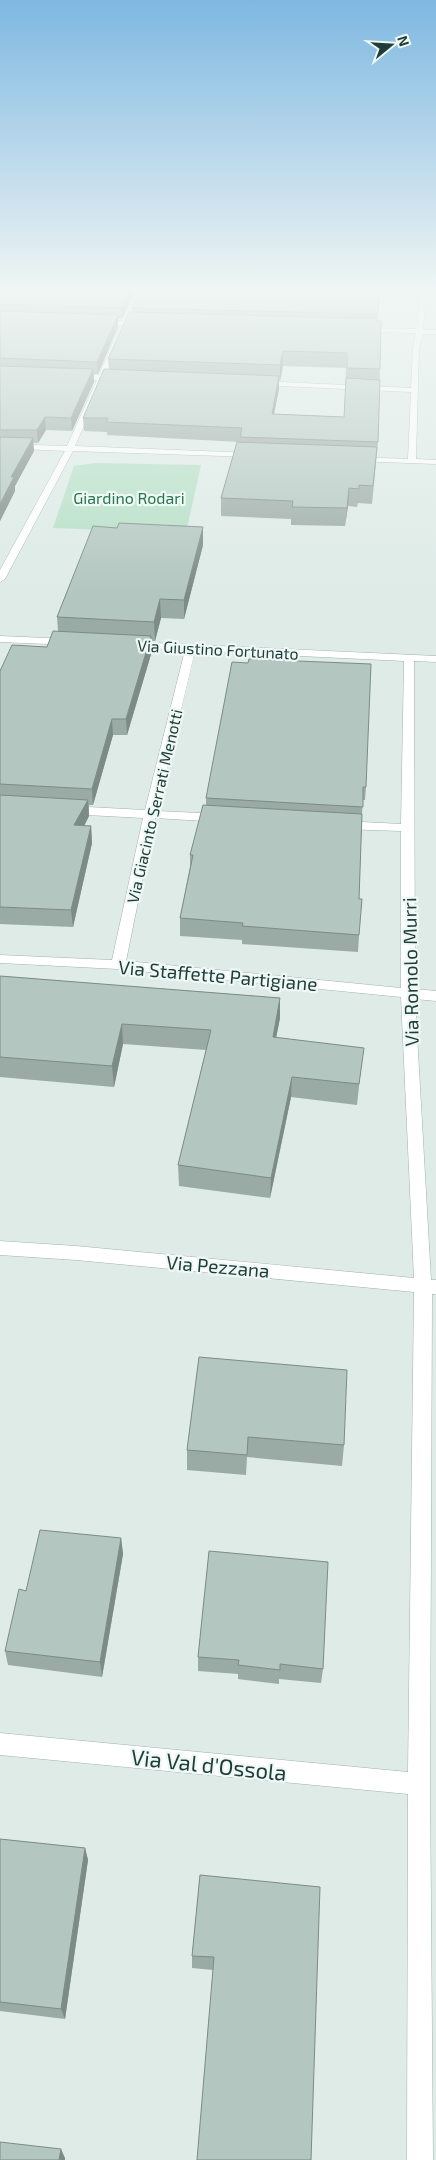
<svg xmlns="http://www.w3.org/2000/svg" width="436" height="2160" font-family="'Exo 2',sans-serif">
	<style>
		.green { fill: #b4dfc5 }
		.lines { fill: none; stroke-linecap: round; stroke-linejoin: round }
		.minor-casing { stroke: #a1b3af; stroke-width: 1 }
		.minor { fill: #fff; fill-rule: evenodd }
		.wall { fill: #9aaaa5; fill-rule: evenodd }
		.shaded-wall { fill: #7d8b86 }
		.building { fill: #b3c6c0; stroke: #7d8b86 }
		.labels { text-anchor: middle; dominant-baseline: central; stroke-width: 4.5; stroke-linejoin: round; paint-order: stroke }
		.far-park-label { font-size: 16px; fill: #24774e; stroke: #eff8f4 }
		.far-street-label { font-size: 16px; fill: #1e3d38; stroke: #eff8f4 }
		.street-label { font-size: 19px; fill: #1e3d38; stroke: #eff8f4 }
		.near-street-label { font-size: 22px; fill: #1e3d38; stroke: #eff8f4 }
	</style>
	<rect width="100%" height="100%" fill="#deebe7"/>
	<polygon class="green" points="96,463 201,465 186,533 53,528 74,466"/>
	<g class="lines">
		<defs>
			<g id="minor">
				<polygon points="136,292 142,292 129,321 148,324 145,326 128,325 106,376 121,376 125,378 121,380 104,380 75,446 253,453 257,455 253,457 73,451 5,579 0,582 0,570 65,451 0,448 0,444 67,446 97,380 74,379 70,377 74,375 99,375 121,325 98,324 95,322 98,320 123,321"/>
				<polygon points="420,292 426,292 423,330 436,330 436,334 423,334 419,348 416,459 436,460 436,464 356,461 352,459 356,457 408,459 411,392 259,385 255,383 259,381 411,388 413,348 416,333 363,332 360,330 363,328 417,329"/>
				<polygon points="0,636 70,639 75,642 70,645 0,642"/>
				<path d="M133 642 436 656V662L414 661 415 989 436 991V1001L415 999 431 1280H436V1294H432L430 1784 433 2160H407L408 1794 0 1755V1733L408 1772 414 1292 76 1260 0 1255V1241L76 1246 414 1278 401 997 118 969 0 963V955L112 960 143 818 69 814 63 810 69 806 145 810 185 650 129 647V643ZM195 651 404 661 401 824 343 821 337 825 343 829 401 831V988L126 961 155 818 221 822 227 818 221 814 157 811Z"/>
			</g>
		</defs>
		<use href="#minor" class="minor-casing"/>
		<use href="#minor" class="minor"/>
	</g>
	<g class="wall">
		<polygon points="0,292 134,292 122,319 118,319 118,327 98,374 94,374 94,382 72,431 46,430 38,443 33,443 34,451 15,486 15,491 0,521"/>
		<path d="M381 292 377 321 380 369 378 442 372 504 358 503 357 507 348 506 345 526 291 525V519L221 516V498L240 442 107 435V432L84 431 83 418 109 369 108 359 132 312V308ZM283 366 346 368 344 417 274 414 279 389V381H280Z"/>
		<polygon points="203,545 184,619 161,618 155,641 151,641 152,651 127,735 113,735 93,805 89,805 89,816 84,826 91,826 92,843 73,927 0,924 0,671 47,647 58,631 57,617"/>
		<polygon points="366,787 365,800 363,800 362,814 359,899 359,935 358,952 242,944 242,940 180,936 180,918 190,867 190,855 206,806 206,798"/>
		<polygon points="0,976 280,998 280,1018 276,1038 361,1068 357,1105 291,1097 270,1198 179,1186 178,1165 206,1050 123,1044 114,1087 0,1077 0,1078"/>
		<polygon points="199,1357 344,1445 342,1466 247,1457 246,1475 187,1470 187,1450"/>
		<polygon points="121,1538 123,1554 102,1677 8,1665 5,1651 26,1591"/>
		<polygon points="209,1551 323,1669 321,1683 279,1679 279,1684 238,1679 238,1674 198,1671 198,1657"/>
		<polygon points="0,1839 85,1848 88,1860 65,2019 0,2011"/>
		<polygon points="200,1875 311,2160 213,1970 192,1968 192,1956"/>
	</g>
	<g class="shaded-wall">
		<polygon points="129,292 134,292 122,319 121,308"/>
		<polygon points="118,315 118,327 98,374 97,362"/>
		<polygon points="283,351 283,366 280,381 280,365"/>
		<polygon points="93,369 94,382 72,431 71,418"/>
		<polygon points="279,376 279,389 271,428 272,414"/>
		<polygon points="45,417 46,430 38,443 37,430"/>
		<polygon points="33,438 34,451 15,486 15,491 0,521 0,504 11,477"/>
		<polygon points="349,488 348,506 345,526 347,508"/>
		<polygon points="203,527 203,545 184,619 184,600"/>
		<polygon points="160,599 161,618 155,641 154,622"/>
		<polygon points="151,636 152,651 127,735 126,719"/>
		<polygon points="112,719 113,735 93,805 92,789"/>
		<polygon points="88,800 89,816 76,842 74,825"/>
		<polygon points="91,826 92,843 73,927 71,910"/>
		<polygon points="280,998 280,1018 272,1058 273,1037"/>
		<polygon points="122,1024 123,1044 114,1087 112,1066"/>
		<polygon points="292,1077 291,1097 270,1198 271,1178"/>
		<polygon points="121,1538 123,1554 102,1677 100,1662"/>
		<polygon points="85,1848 88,1860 65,2019 61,2009"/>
		<polygon points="61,2149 65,2158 65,2160 59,2160"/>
	</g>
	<g class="building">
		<polygon points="0,292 129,292 121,308 0,304"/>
		<polygon points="139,292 380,292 377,314 132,308"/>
		<polygon points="0,311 118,315 97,362 0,358"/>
		<polygon points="129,312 377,319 376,321 381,321 380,369 347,368 347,353 283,351 280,365 108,359"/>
		<polygon points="0,366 93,369 71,418 45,417 37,430 0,430"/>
		<polygon points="104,369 279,376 272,414 344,417 346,378 380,380 378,442 240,437 242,428 106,422 108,418 83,418"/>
		<polygon points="0,437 33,438 11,477 14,477 0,504"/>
		<polygon points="237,442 377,447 373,486 359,485 359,489 349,488 347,508 292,507 293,501 221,498"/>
		<polygon points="119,523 203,527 184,600 160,599 154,622 57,617 93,526 117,528"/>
		<polygon points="53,631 151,636 126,719 112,719 92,789 0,784 0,671 12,645 47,647"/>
		<polygon points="249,659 371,664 366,787 363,787 363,807 206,798 232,662 248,663"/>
		<polygon points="0,795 88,800 74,825 91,826 71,910 0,907"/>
		<polygon points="203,805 362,814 359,899 362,899 359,935 242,926 243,923 180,918 193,855 190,855"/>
		<polygon points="0,976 280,998 273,1037 364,1048 359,1084 292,1077 271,1178 178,1165 211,1030 122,1024 112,1066 0,1057"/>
		<polygon points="199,1357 347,1370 344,1445 248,1437 247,1455 187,1450"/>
		<polygon points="40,1530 121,1538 100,1662 5,1651 19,1589 26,1591"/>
		<polygon points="209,1551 328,1562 323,1669 280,1664 280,1670 238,1665 239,1660 198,1657"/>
		<polygon points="0,1839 85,1848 61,2009 0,2002"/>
		<polygon points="200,1875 320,1887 311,2160 197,2160 214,1957 192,1956"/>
		<polygon points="0,2142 61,2149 59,2160 0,2160"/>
	</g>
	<linearGradient id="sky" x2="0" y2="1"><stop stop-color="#7eb8e1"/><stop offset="0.49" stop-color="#f0f6f4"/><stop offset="1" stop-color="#f0f6f4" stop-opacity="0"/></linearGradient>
	<rect width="436" height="594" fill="url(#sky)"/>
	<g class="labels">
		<g class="far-park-label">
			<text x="129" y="497">Giardino Rodari</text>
		</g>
		<g class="far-street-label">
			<text transform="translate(218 649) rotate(3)">Via Giustino Fortunato</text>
			<text transform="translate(154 806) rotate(-77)">Via Giacinto Serrati Menotti</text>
		</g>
		<g class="street-label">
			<text transform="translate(410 972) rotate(-91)">Via Romolo Murri</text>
			<text transform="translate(218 975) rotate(5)">Via Staffette Partigiane</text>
			<text transform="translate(218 1266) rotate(5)">Via Pezzana</text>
		</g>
		<g class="near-street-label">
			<text transform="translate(209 1764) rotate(6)">Via Val d'Ossola</text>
		</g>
	</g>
	<g transform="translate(391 45) rotate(72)" stroke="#eff8f4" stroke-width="4" paint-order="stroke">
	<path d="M0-4L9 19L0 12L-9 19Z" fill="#1e3d38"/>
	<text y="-8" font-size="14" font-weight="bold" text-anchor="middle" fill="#1e3d38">N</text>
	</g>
</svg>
